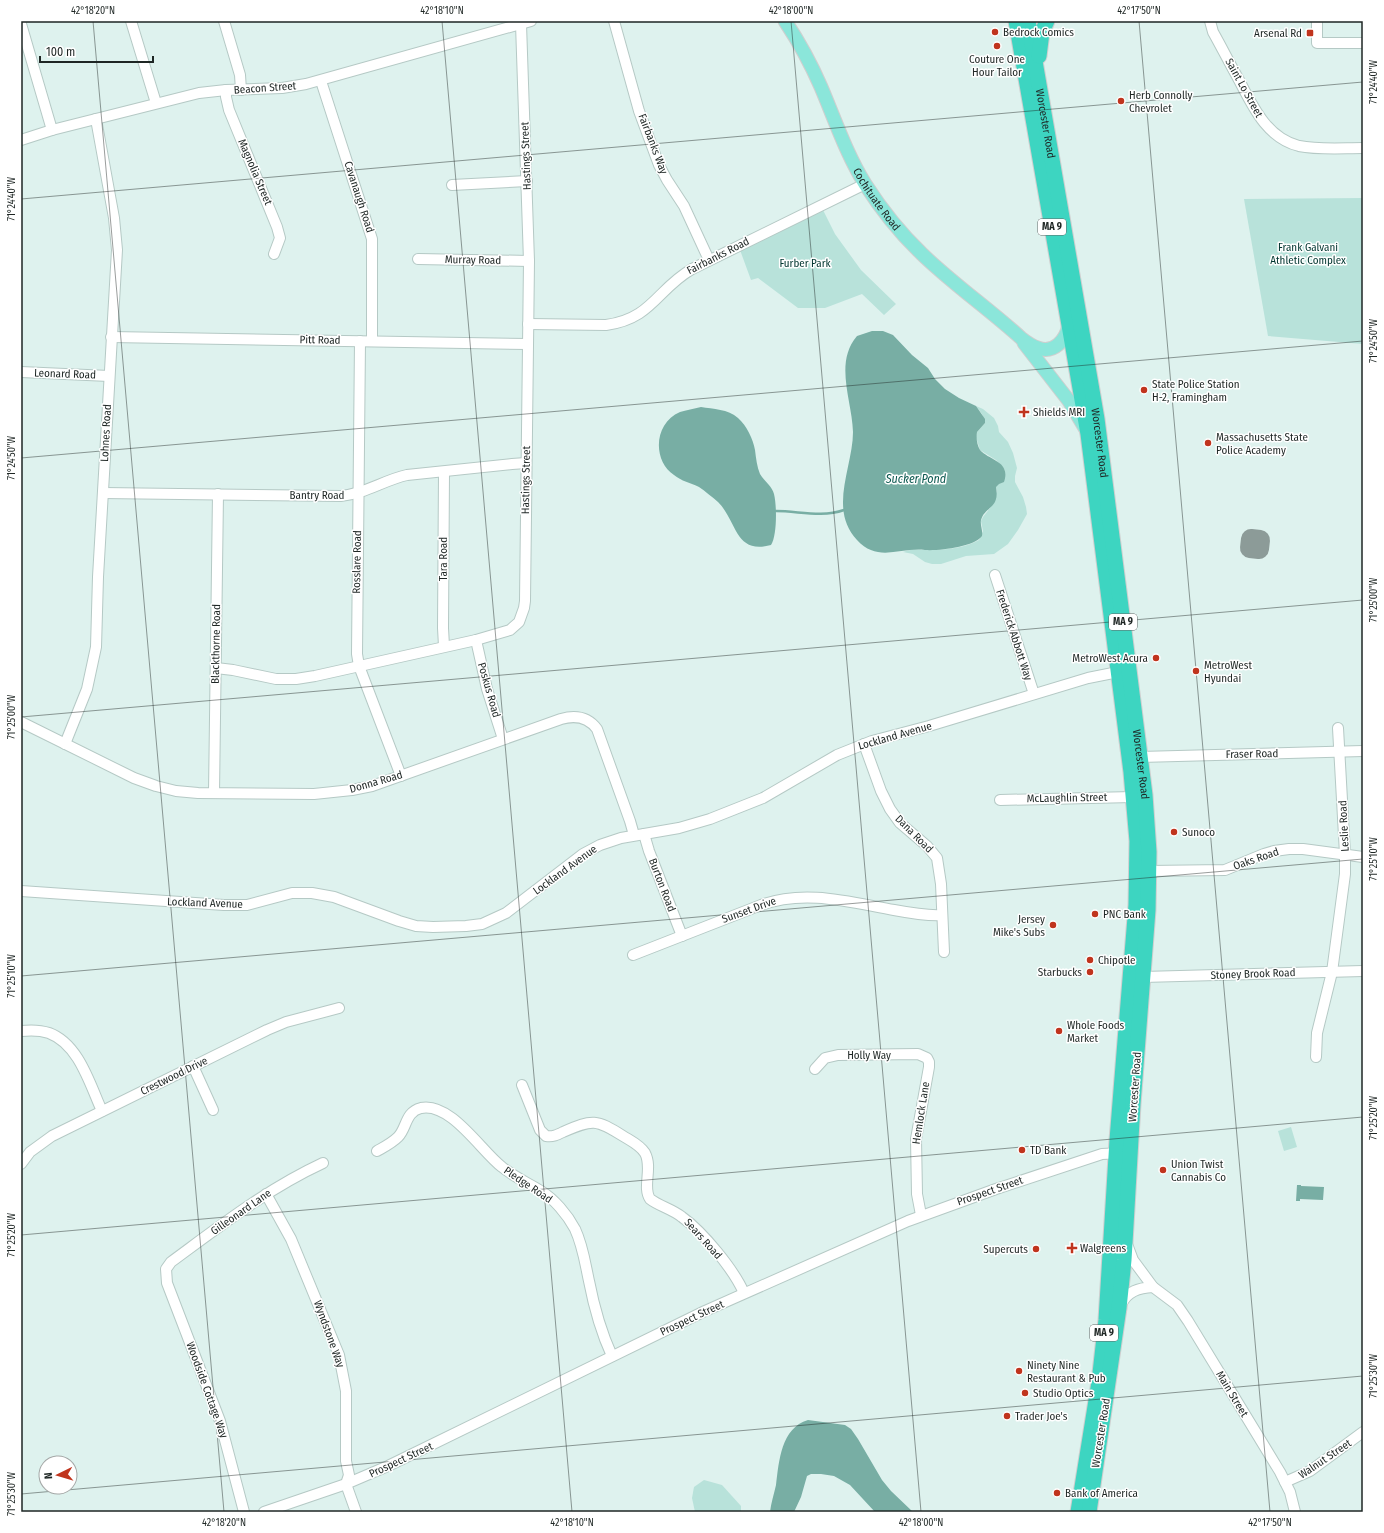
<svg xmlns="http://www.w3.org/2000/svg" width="1384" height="1533" font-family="'Fira Sans Condensed',sans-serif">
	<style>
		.green { fill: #b8e2da }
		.water { fill: #78aea4 }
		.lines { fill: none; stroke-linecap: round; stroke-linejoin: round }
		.stream { stroke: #78aea4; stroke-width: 2.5 }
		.taxiway { stroke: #8c9b98; stroke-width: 20 }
		.minor-casing { stroke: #b5c9c5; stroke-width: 12 }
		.major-casing { stroke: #cecfcf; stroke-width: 15 }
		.highway-casing { stroke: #cecfcf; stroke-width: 17 }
		.minor { stroke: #fff; stroke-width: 10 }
		.major { stroke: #8be6da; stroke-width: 13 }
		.highway { stroke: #3dd5c1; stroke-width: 15 }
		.ticks { fill: none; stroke: #1e2624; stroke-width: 1; stroke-opacity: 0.45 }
		.poi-dot { fill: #c0341d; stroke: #fff; stroke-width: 1.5 }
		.labels { text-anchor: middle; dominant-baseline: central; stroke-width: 3; stroke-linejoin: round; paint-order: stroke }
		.shield { fill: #fff; stroke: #626766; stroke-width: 1 }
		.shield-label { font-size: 10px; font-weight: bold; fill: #1e2624 }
		.poi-label { font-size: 11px; fill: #1e2624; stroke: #fff; text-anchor: start }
		.street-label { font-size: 11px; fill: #1e2624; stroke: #fff }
		.park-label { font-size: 11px; fill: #00352f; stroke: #fff }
		.water-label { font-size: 12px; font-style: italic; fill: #0b584f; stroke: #fff }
		.neatline { fill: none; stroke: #1e2624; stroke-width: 1.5 }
		.ticks-label { font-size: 10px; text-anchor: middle; fill: #1e2624 }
	</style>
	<rect width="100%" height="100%" fill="#def2ee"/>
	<g class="green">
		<polygon points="1363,198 1363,344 1268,336 1244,199"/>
		<polygon points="823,210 835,234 861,270 896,304 884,315 862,294 825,308 798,308 758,278 751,280 740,250"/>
		<path d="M976 406 983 409 994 418 998 426 999 432 1008 442 1013 453 1017 468 1015 476V482L1023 497 1026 507 1027 514 1018 530 1008 544 994 554 966 556 941 564H932L925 562 913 554 903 552C914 548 918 550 929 550 945 550 965 548 979 540L983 531 981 521 983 517 990 508 997 491 996 487 1005 470 996 460 980 450 976 437 977 432 985 423 982 414Z"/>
		<polygon points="1291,1127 1297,1147 1284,1151 1278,1131"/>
		<polygon points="704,1480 722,1485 741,1506 741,1512 695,1512 692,1498 694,1487"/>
	</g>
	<g class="water">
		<path d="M872 331H883L893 335 912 355 928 368 935 379 945 389 959 398 976 406 985 419V423L977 432C976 438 977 445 980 450 990 461 1011 461 1004 482L999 484 996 487C1000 509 985 506 981 520 980 526 983 530 982 536 974 547 939 551 925 550 900 547 878 563 857 540 828 509 853 467 853 432 852 400 834 363 857 336Z"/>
		<path d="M701 407C713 409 728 409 738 418 747 426 753 439 755 450 756 458 757 467 760 474 764 481 772 486 774 494 777 506 777 536 771 545 735 555 737 521 718 502 712 497 705 491 699 487 691 483 681 481 674 475 652 460 654 423 680 412 686 410 694 409 701 407Z"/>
		<polygon points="1297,1185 1301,1185 1301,1186 1324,1187 1323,1200 1300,1199 1300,1201 1296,1201"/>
		<path d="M808 1420 845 1425 851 1429 858 1439 882 1480 891 1491 913 1512H875L850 1485 834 1476 821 1474H811L807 1476 801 1497 794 1512H770C771 1503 774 1494 776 1485 779 1461 781 1428 808 1420Z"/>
	</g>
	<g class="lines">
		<path class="stream" d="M776 511C799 511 821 518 844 510"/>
		<polygon class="taxiway" points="1251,539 1260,540 1259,549 1250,548"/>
		<defs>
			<g id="minor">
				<polyline points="131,21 156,103"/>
				<polyline points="224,21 240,75 241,90"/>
				<polyline points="614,21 639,111 659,165 667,180 684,206 709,260"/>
				<path d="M1210 21 1213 32C1222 48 1230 64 1239 80 1253 107 1267 138 1299 146 1319 150 1342 148 1363 148"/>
				<polyline points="1317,21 1317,43 1363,43"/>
				<polyline points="21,24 52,130"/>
				<polyline points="321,81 372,239 372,341"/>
				<polyline points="226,90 226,97 229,110 277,227 280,238 274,254"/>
				<polyline points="21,140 52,130 199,93 226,90 282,88 306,84 531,21"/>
				<polyline points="452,185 527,181"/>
				<polyline points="418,259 529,261"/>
				<path d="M528 324 606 325C652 319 657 289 692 269L865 184"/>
				<polyline points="111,337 528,344"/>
				<polyline points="360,341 357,654 359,666 401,776"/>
				<polyline points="21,372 109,376"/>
				<polyline points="444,472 443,628 444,646"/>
				<path d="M103 493 341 496C365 494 384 480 407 475L512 464 526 463"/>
				<polyline points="995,575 1034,694"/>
				<polyline points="476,640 487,689 503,739"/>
				<polyline points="216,668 233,670 276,679 296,679 315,676 476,640 510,630 519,622 524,608 525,601 529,261 521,24"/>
				<path d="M21 722 134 778 156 786 176 791 198 793 314 794 352 790 372 786 561 719C575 715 588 717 597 729L630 821 634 835"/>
				<polyline points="65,744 87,689 96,647 98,577 117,250 114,218 96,119"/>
				<polyline points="864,744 881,791 890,809 900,823 927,846 937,858 941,884 944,952"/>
				<polyline points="1140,757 1363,751"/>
				<polyline points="214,793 218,494"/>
				<polyline points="1000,800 1133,797"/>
				<polyline points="644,834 649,851 682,936"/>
				<polyline points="1149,871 1225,870 1264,854 1274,851 1289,849 1303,849 1363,857"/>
				<polyline points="21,891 224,905 247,905 292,893 312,893 334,897 399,921 416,926 433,927 466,926 482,924 506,913 583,854 600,845 621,838 679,828 710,819 763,798 837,755 872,741 929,726 1088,678 1118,672"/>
				<path d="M633 955 761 905C805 889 849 902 894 910 910 913 926 916 942 915"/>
				<polyline points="1143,977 1363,971"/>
				<path d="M21 1031C30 1030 40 1030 49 1033 79 1044 90 1085 102 1111"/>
				<polyline points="1316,1057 1317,1033 1332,972 1345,874 1345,854 1338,728"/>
				<polyline points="193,1066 213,1110"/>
				<polyline points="815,1069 825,1058 838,1055 918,1054 927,1058 929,1062 929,1067 916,1139 917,1194 921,1215"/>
				<path d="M522 1085 540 1130 546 1136C553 1137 557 1135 563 1132 593 1119 596 1119 623 1136 631 1141 640 1145 645 1153 653 1168 642 1187 650 1199 659 1206 672 1209 682 1217 703 1232 734 1270 744 1293"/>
				<path d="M377 1151C384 1147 392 1143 398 1137 407 1128 405 1112 421 1108 451 1102 481 1151 502 1167 514 1177 528 1183 541 1191 554 1199 567 1214 575 1229 583 1246 585 1263 589 1281 594 1307 601 1332 612 1356"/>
				<polyline points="21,1164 30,1152 52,1136 267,1030 286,1022 339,1008"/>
				<polyline points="266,1194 291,1239 339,1355 346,1391 346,1461 349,1475 346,1484 356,1512"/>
				<polyline points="1127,1244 1133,1260 1153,1287 1177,1305 1188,1321 1280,1472 1290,1492 1295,1512"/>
				<path d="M1121 1305C1127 1291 1139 1288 1153 1287"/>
				<polyline points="1285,1482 1310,1471 1363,1432"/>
				<path d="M244 1512 220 1421 167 1283 166 1269 171 1262C220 1226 267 1189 323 1163"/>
				<polyline points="264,1512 346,1484 388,1466 705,1311 908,1221 996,1189 1102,1154 1122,1153"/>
			</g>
			<g id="major">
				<path id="s1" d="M785 21C799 42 811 64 821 87 835 120 846 153 865 184 881 209 900 233 922 254 953 284 989 309 1021 338 1026 342 1032 346 1038 348 1054 354 1066 340 1069 325"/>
				<polyline points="1024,343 1069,401 1085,428"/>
			</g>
			<g id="highway">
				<polyline points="1016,21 1088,434 1131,772 1137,841 1136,905 1117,1140 1106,1320 1099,1382 1078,1512"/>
				<path id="s2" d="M1028 21 1097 419 1145 795 1149 852 1148 910 1133 1104 1124 1260 1119 1308 1089 1512"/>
				<polyline points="1039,56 1042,32 1047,21"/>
			</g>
		</defs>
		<use href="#minor" class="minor-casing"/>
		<use href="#major" class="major-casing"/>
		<use href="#highway" class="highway-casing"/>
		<use href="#minor" class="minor"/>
		<use href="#major" class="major"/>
		<use href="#highway" class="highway"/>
	</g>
	<path class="ticks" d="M93 21 224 1512M442 21 572 1512M791 21 921 1512M1139 21 1270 1512M21 199 1363 82M21 458 1363 341M21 717 1363 600M21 976 1363 859M21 1235 1363 1117M21 1494 1363 1376"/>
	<g class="poi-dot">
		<circle cx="995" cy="32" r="4"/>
		<rect x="1306" y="29" width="8" height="8" rx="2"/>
		<circle cx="997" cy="46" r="4"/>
		<circle cx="1121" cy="101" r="4"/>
		<circle cx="1144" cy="390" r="4"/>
		<path d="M1022 406h4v4h4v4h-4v4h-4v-4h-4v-4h4z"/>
		<circle cx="1208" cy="443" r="4"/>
		<circle cx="1156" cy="658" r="4"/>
		<circle cx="1196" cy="671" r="4"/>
		<circle cx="1174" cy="832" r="4"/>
		<circle cx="1095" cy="914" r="4"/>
		<circle cx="1053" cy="925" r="4"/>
		<circle cx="1090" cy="960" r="4"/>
		<circle cx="1090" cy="972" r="4"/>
		<circle cx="1059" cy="1031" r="4"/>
		<circle cx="1022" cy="1150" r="4"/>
		<circle cx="1163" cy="1170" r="4"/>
		<path d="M1070 1242h4v4h4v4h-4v4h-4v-4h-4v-4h4z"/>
		<circle cx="1036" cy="1249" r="4"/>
		<circle cx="1019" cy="1371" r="4"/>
		<circle cx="1025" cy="1393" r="4"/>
		<circle cx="1007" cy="1416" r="4"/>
		<circle cx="1057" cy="1493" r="4"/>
	</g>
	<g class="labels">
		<g class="shield">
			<rect x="1038" y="219" width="28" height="16" rx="3"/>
			<rect x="1109" y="614" width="28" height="16" rx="3"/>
			<rect x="1090" y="1325" width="28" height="16" rx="3"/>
		</g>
		<g class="shield-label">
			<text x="1052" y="227">MA 9</text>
			<text x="1123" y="622">MA 9</text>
			<text x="1104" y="1333">MA 9</text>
		</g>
		<g class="poi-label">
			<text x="1003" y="32">Bedrock Comics</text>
			<text x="1302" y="33" text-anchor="end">Arsenal Rd</text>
			<text x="997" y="59" text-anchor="middle">Couture One<tspan x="997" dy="13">Hour Tailor</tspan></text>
			<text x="1129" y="95">Herb Connolly<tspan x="1129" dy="13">Chevrolet</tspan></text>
			<text x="1152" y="384">State Police Station<tspan x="1152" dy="13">H-2, Framingham</tspan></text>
			<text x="1033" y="412">Shields MRI</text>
			<text x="1216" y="437">Massachusetts State<tspan x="1216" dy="13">Police Academy</tspan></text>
			<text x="1148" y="658" text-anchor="end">MetroWest Acura</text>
			<text x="1204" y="665">MetroWest<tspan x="1204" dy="13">Hyundai</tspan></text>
			<text x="1182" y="832">Sunoco</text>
			<text x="1103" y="914">PNC Bank</text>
			<text x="1045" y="919" text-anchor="end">Jersey<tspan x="1045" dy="13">Mike's Subs</tspan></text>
			<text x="1098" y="960">Chipotle</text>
			<text x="1082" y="972" text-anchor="end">Starbucks</text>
			<text x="1067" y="1025">Whole Foods<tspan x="1067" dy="13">Market</tspan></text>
			<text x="1030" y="1150">TD Bank</text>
			<text x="1171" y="1164">Union Twist<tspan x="1171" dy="13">Cannabis Co</tspan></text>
			<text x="1080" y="1248">Walgreens</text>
			<text x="1028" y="1249" text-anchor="end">Supercuts</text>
			<text x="1027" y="1365">Ninety Nine<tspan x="1027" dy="13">Restaurant &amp; Pub</tspan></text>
			<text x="1033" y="1393">Studio Optics</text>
			<text x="1015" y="1416">Trader Joe's</text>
			<text x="1065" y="1493">Bank of America</text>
		</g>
		<g class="street-label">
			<text transform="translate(265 88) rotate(-4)">Beacon Street</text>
			<text transform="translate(1244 88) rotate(61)">Saint Lo Street</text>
			<text stroke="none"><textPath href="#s2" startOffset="104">Worcester Road</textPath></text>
			<text transform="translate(653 144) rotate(69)">Fairbanks Way</text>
			<text transform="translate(526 156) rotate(-92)">Hastings Street</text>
			<text transform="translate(255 172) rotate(67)">Magnolia Street</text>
			<text transform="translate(359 197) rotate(72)">Cavanaugh Road</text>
			<text stroke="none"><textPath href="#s1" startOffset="201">Cochituate Road</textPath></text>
			<text transform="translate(718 256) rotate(-27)">Fairbanks Road</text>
			<text transform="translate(473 260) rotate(1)">Murray Road</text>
			<text transform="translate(320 340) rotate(1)">Pitt Road</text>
			<text transform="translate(65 374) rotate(2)">Leonard Road</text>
			<text transform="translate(106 433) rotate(-87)">Lohnes Road</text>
			<text stroke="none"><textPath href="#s2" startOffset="428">Worcester Road</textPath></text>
			<text transform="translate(526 480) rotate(-89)">Hastings Street</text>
			<text x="317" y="495">Bantry Road</text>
			<text transform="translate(443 559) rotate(-90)">Tara Road</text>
			<text transform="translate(357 562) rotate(-89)">Rosslare Road</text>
			<text transform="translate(1014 635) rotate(72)">Frederick Abbott Way</text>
			<text transform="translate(216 644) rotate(-89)">Blackthorne Road</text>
			<text transform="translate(489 690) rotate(74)">Poskus Road</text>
			<text transform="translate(895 736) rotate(-16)">Lockland Avenue</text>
			<text transform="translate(1252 754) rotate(-1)">Fraser Road</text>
			<text stroke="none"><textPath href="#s2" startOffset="752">Worcester Road</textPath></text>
			<text transform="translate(376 782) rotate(-16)">Donna Road</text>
			<text transform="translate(1067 798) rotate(-1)">McLaughlin Street</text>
			<text transform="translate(1344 826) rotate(-93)">Leslie Road</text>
			<text transform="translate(914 834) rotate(45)">Dana Road</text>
			<text transform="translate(1256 859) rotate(-19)">Oaks Road</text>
			<text transform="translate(565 870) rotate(-36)">Lockland Avenue</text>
			<text transform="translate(662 885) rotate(69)">Burton Road</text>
			<text transform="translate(205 903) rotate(2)">Lockland Avenue</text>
			<text transform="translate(749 910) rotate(-20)">Sunset Drive</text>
			<text transform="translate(1253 974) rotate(-2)">Stoney Brook Road</text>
			<text x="869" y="1055">Holly Way</text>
			<text transform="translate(174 1076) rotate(-26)">Crestwood Drive</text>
			<text transform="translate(1135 1087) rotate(-86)">Worcester Road</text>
			<text transform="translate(921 1113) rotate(-81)">Hemlock Lane</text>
			<text transform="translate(528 1185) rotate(34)">Pledge Road</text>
			<text transform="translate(990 1191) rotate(-19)">Prospect Street</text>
			<text transform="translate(241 1212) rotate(-35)">Gilleonard Lane</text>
			<text transform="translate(703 1239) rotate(48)">Sears Road</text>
			<text transform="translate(692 1318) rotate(-25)">Prospect Street</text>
			<text transform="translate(329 1334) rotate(70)">Wyndstone Way</text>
			<text transform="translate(207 1390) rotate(70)">Woodside Cottage Way</text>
			<text transform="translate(1232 1394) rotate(59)">Main Street</text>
			<text transform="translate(1101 1433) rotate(-81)">Worcester Road</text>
			<text transform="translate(1325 1459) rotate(-34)">Walnut Street</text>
			<text transform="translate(401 1460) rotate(-25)">Prospect Street</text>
		</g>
		<g class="park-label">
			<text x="1308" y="247">Frank Galvani<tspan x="1308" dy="13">Athletic Complex</tspan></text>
			<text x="805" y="263">Furber Park</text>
		</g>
		<g class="water-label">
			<text x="916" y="479">Sucker Pond</text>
		</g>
	</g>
	<rect width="1384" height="1533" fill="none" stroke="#ffffff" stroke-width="44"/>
	<g transform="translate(58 1475) rotate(265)"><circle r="19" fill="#ffffff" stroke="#a5a8a7"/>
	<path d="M0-3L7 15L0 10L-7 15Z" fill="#c0341d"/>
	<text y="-6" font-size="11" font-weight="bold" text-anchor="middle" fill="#1e2624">N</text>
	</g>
	<path d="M40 56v6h113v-6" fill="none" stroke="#1e2624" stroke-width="2"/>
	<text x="46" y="56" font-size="12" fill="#1e2624" stroke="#ffffff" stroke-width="3" paint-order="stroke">100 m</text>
	<rect x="22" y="22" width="1340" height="1489" class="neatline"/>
	<g class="ticks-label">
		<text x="93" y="14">42°18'20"N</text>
		<text x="442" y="14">42°18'10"N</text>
		<text x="791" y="14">42°18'00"N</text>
		<text x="1139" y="14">42°17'50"N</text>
		<text transform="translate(1373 82) rotate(-90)" y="4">71°24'40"W</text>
		<text transform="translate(11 199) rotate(-90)" y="4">71°24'40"W</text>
		<text transform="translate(1373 341) rotate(-90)" y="4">71°24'50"W</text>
		<text transform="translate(11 458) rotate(-90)" y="4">71°24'50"W</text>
		<text transform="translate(1373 600) rotate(-90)" y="4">71°25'00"W</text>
		<text transform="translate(11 717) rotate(-90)" y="4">71°25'00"W</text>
		<text transform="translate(1373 859) rotate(-90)" y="4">71°25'10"W</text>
		<text transform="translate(11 976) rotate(-90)" y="4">71°25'10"W</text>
		<text transform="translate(1373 1118) rotate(-90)" y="4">71°25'20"W</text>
		<text transform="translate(11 1235) rotate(-90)" y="4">71°25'20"W</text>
		<text transform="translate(1373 1376) rotate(-90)" y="4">71°25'30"W</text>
		<text transform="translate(11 1494) rotate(-90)" y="4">71°25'30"W</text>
		<text x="224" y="1526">42°18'20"N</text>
		<text x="572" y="1526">42°18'10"N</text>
		<text x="921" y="1526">42°18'00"N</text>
		<text x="1270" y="1526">42°17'50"N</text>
	</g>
</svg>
